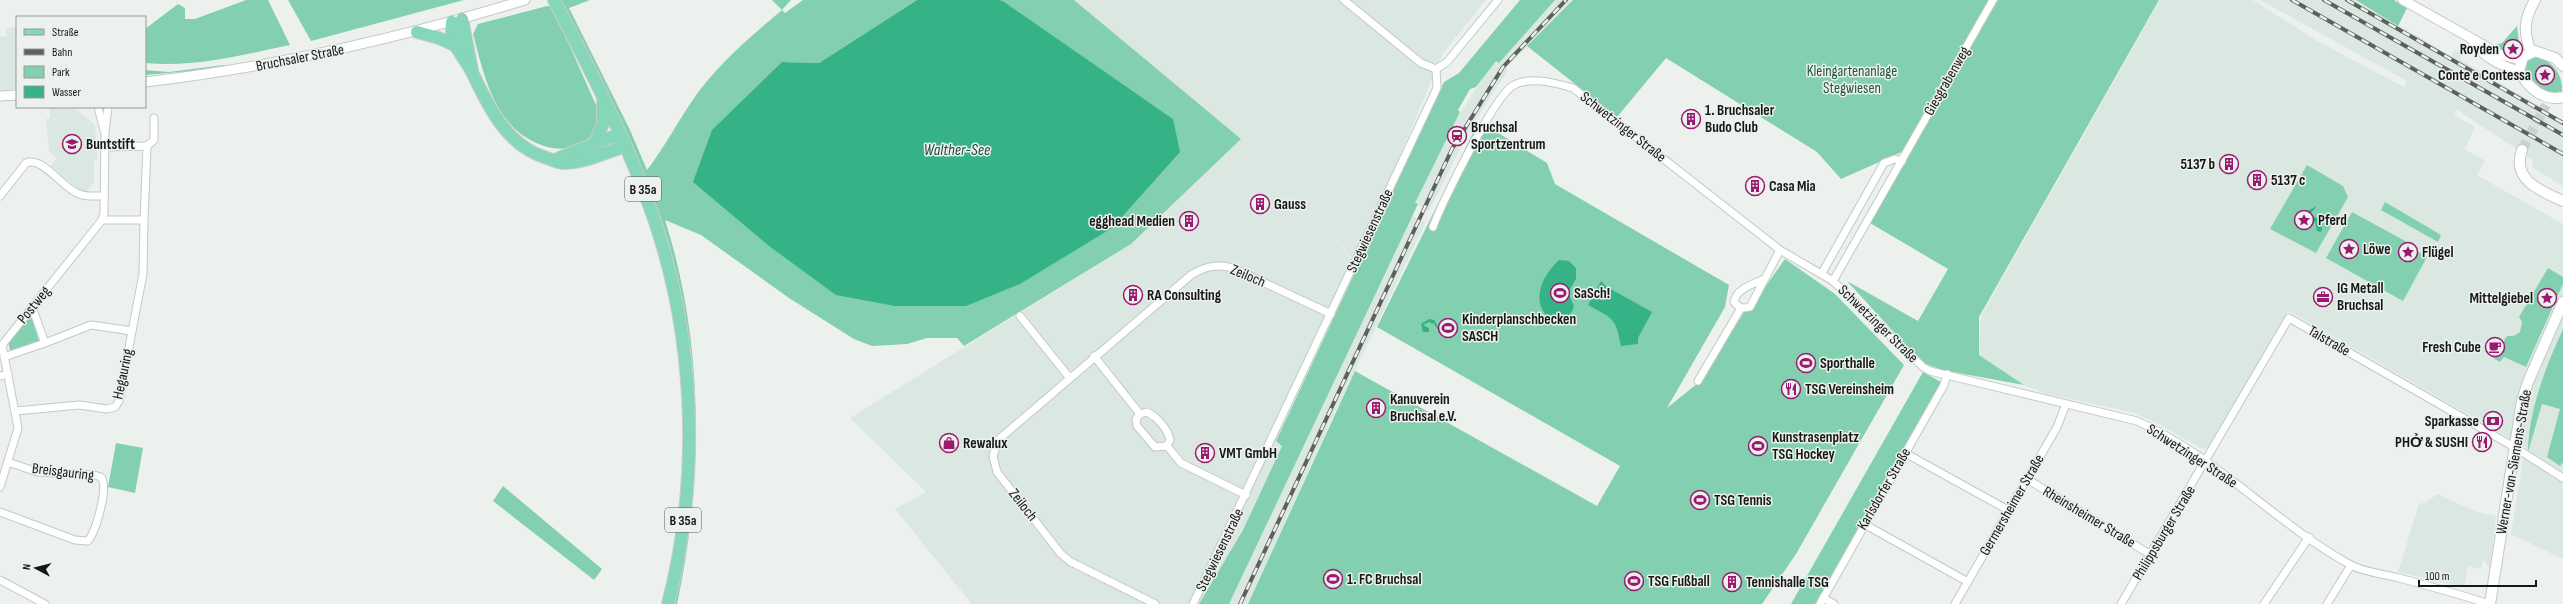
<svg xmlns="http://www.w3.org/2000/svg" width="2563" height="604" font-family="'Sofia Sans Condensed',sans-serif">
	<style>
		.built { fill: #dae8e1 }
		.green { fill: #82d0af }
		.water { fill: #35b387 }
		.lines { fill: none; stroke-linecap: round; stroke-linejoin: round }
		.secondary-tunnel { stroke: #ccd0ce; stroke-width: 10; stroke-dasharray: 10 5; stroke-linecap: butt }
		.minor-casing { stroke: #c3c9c6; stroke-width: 9 }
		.tertiary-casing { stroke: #c3c9c6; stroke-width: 11 }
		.secondary-casing { stroke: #c3c9c6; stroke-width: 12 }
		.primary-casing { stroke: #ccc; stroke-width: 14 }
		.minor { stroke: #fff; stroke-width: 7 }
		.tertiary { stroke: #fff; stroke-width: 9 }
		.secondary { stroke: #fff; stroke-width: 10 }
		.primary { stroke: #86d6ba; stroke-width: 12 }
		.rail-casing { stroke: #5d605e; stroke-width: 4 }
		.rail { stroke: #ecf1ee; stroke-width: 2.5; stroke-dasharray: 8; stroke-linecap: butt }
		.labels { text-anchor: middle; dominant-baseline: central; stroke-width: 3; stroke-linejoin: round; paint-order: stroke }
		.shield { fill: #ecf1ee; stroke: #565958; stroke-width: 1 }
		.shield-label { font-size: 14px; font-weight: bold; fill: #161817 }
		.poi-label { font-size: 15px; font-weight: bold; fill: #161817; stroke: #ecf1ee; text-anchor: start }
		.street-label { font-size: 15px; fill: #161817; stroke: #ecf1ee }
		.park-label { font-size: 15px; fill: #245542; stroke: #ecf1ee }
		.water-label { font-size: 16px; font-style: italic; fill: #194b38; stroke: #ecf1ee }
	</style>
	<rect width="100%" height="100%" fill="#ecf1ee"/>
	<g class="built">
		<polygon points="1074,0 1486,0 1443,53 1355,262 1326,226 1354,263 1276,441 1282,445 1243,530 1199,604 972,604 895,509 926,492 850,418 1131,244 1240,139"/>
		<polygon points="1555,0 1573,0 1506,68 1508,70 1472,125 1429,211 1415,203 1451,128 1481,81 1496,61 1499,63"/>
		<polygon points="2160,0 2253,0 2319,42 2404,87 2407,81 2260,0 2356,0 2451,56 2455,50 2461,52 2461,60 2563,120 2563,186 2533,168 2532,159 2457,110 2454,115 2475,127 2465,149 2485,161 2477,175 2563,224 2563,559 2511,534 2525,447 2289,311 2273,336 2267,334 2273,337 2209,448 2202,449 2159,424 2131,412 2047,394 2024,385 1979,355 1981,316"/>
		<polygon points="17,26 17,89 0,90 0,37 7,36 5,29"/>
		<polygon points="49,107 73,107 95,125 98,159 94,160 94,183 87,191 81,191 51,166 57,158 49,151 46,119 50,118"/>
		<polygon points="1412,216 1426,222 1337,408 1248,604 1229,604"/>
		<polygon points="2437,494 2477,512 2496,516 2490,568 2483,560 2481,569 2468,566 2464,587 2398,572 2419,504 2427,502"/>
	</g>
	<g class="green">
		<path d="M246 0H268L290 45C242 55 194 68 145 63V29L178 4 185 8V19H195Z"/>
		<polygon points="288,0 464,0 311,41"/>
		<path d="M560 0H590L569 8 630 130 647 170C664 148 676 125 692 101 716 66 749 38 782 10L772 0H791L782 10 785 13 803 0H917L819 63 782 62 1173 119 999 0H1074L1241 139 1131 244 964 346 957 338H927L907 344 872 346 854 339 789 298 701 235 665 220C704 342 704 480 677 604H673L690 510 675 275C654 176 605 89 560 0Z"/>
		<polygon points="1520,0 1555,0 1499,63 1496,61 1476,87 1470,89 1458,110 1460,112 1415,203 1418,204 1229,604 1199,604 1243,530 1282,446 1276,441 1444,82 1459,73"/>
		<polygon points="1573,0 1990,0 1904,151 1841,179 1817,152 1666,58 1617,117 1527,46"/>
		<polygon points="1998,0 2159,0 1979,317 1979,355 2024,385 1942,370 1921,362 1847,281 1918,321 1948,269 1870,223"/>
		<polygon points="2356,0 2394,0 2407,8 2398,26"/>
		<path d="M547 6H552L596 105C604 160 544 158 514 128 489 103 482 67 473 34L478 24Z"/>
		<polygon points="2517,26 2520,50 2516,56 2509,55 2492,46 2502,43"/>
		<path d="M2532 57C2549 57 2563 72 2562 91 2546 103 2527 80 2524 66L2528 59Z"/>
		<polygon points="224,65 225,68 145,75 145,70 169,72"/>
		<polygon points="1490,128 1547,163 1555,184 1729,285 1725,307 1667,408 1703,379 1744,312 1763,290 1785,259 1835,294 1904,365 1796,554 1762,604 1248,604 1355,371 1597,506 1620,466 1377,327 1473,133"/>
		<polygon points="2307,165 2343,186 2348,197 2316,253 2270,229"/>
		<polygon points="2385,202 2441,235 2438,242 2381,210"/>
		<polygon points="2352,212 2418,248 2417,251 2427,257 2403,301 2326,258"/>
		<polygon points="2548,268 2563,277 2563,284 2526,367 2504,357 2500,362 2493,358 2507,336 2514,336 2520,332 2522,322 2519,317"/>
		<polygon points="27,318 32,318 39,341 14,351 10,350 8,342"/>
		<path d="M2563 329V462L2560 466 2547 457 2560 409 2542 404 2528 452V448C2530 407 2546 366 2563 329Z"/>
		<polygon points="1923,372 1941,382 1815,604 1791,604"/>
		<polygon points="116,443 143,448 135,493 108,487"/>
		<polygon points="503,486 602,569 594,580 493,501"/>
	</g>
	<g class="water">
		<polygon points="917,0 999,0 1004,2 1173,119 1180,152 1112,228 1020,284 966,306 895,306 836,295 769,246 693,182 712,130 782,62 819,63"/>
		<polygon points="2317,206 2309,215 2320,219 2322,230 2321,232 2317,231 2315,222 2308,220 2306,216 2309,210"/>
		<path d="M1559 260 1569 261 1576 268V279L1568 293 1574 306C1563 342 1512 305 1559 260Z"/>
		<path d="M1601 281 1607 287 1652 312 1638 338V344L1621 346C1615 316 1614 320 1588 305Z"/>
		<polygon points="1429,319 1434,320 1440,329 1445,322 1453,322 1456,327 1454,334 1449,337 1442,336 1434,324 1429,322 1423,325 1429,328 1429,332 1423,332 1421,324"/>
	</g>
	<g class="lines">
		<polyline class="secondary-tunnel" points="2522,150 2546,105"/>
		<defs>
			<g id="minor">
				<polyline points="1344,0 1421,63 1436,69"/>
				<polyline points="1436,69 1447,62 1498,0"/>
				<polyline points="98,107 104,130"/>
				<polyline points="147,146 154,140 154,118"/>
				<path d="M0 196 26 163C43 156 62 188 79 194 86 197 96 196 104 196"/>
				<polyline points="102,220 144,220 147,146 105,147"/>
				<path d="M1433 227C1441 204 1495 94 1514 85 1532 76 1555 83 1573 88L1780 250 1833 281 1923 367 1930 371 2137 421C2216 456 2275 523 2349 564 2363 572 2383 574 2399 578 2429 586 2459 594 2489 604"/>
				<polyline points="1822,273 1884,163 1895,159 1902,161"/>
				<path d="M1764 279C1753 284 1736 289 1734 302 1739 308 1743 309 1750 307L1780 250"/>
				<polyline points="1833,281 1993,0"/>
				<polyline points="1020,316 1069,377"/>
				<polyline points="132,331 143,274 144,220"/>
				<polyline points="1094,356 1140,414"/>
				<polyline points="4,357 45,343"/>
				<polyline points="0,376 8,374"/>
				<polyline points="1698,381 1741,308"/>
				<polyline points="16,411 79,405 107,409 115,407 119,401 132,331 91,325 45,343 32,307"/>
				<path d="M1167 446 1155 447 1137 426 1136 419 1140 414 1147 412C1157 417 1168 429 1170 440L1167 446 1181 463 1246 495"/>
				<polyline points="1905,453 2008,510"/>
				<polyline points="2027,479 2151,555"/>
				<polyline points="0,487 18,428 2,345 102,220 104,213 105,132 108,107"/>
				<path d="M0 512 75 540 88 541C96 531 109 487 101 477L94 475 37 472 8 462"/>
				<polyline points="1864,524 1968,582"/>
				<polyline points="0,580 45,604"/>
				<polyline points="1823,598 1834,604"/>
				<path d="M1155 604 1071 562 1061 554 997 472 993 456 998 440 1191 275C1206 266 1216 264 1233 268L1331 314"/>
				<polyline points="1193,604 1437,88 1436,69"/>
				<polyline points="1820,604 1944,385 1947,374"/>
				<polyline points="1955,604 2057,427 2066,404"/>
				<polyline points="2121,604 2289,318 2514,447 2563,478"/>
				<polyline points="2264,604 2309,537"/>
				<polyline points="2327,604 2351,565"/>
			</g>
			<g id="tertiary">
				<polyline points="2403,0 2501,55 2520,60"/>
				<path d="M2471 39C2482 57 2499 65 2519 71"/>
				<path d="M145 82C275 67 400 38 525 0"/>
				<polyline points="0,96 17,95"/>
			</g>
			<g id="secondary">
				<path d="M2531 52C2523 32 2524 19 2535 0"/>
				<path d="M2563 66 2555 58 2535 51 2523 57 2519 71C2528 87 2543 102 2563 97"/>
				<path d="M2522 150C2511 180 2541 191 2563 201"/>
				<polyline points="2490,604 2522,401 2528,382 2563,302"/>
			</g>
			<g id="primary">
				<path d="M554 0C593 75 632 151 658 231 696 350 699 484 668 604"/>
				<polyline points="462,19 472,70"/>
				<path d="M452 22C450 48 463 53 473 74 489 108 508 147 547 158 552 160 559 163 564 163 584 163 607 152 626 146"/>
				<polyline points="417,32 439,38 454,45"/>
				<polyline points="594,144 603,124 603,101"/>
				<polyline points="559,158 612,137 621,137"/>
			</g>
		</defs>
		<use href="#minor" class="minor-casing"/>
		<use href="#tertiary" class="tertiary-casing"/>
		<use href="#secondary" class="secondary-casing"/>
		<use href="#primary" class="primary-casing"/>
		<use href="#minor" class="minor"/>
		<use href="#tertiary" class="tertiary"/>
		<use href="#secondary" class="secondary"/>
		<use href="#primary" class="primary"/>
		<defs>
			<g id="rail">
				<polyline points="2292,0 2563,154"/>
				<polyline points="2324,0 2563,135"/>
				<polyline points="2347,0 2563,123"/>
				<polyline points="1240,604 1452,149 1503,67 1566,0"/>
			</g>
		</defs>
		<use href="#rail" class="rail-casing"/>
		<use href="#rail" class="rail"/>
	</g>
	<defs>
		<symbol id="sight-ring" viewBox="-11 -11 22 22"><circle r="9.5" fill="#ecf1ee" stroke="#9a1a70" stroke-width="1.5"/><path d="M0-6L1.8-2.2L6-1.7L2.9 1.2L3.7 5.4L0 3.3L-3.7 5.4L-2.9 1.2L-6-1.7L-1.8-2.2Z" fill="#9a1a70"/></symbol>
		<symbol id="building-ring" viewBox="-11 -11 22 22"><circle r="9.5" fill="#ecf1ee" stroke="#9a1a70" stroke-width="1.5"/><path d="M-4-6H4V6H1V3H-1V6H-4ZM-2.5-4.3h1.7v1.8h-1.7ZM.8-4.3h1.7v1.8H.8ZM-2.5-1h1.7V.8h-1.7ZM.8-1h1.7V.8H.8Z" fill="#9a1a70"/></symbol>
		<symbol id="station-ring" viewBox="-11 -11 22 22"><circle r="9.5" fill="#ecf1ee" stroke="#9a1a70" stroke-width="1.5"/><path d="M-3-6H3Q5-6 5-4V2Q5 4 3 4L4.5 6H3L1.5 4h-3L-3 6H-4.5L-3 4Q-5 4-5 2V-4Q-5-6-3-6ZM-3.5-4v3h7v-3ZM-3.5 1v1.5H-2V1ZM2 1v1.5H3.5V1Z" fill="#9a1a70"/></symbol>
		<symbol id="school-ring" viewBox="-11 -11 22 22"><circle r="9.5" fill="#ecf1ee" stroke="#9a1a70" stroke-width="1.5"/><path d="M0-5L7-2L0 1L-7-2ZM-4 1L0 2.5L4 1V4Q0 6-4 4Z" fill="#9a1a70"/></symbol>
		<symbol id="stadium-ring" viewBox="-11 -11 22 22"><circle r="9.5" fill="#ecf1ee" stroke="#9a1a70" stroke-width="1.5"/><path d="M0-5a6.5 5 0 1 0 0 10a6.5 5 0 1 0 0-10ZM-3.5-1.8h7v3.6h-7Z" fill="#9a1a70"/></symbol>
		<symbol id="office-ring" viewBox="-11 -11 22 22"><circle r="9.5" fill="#ecf1ee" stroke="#9a1a70" stroke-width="1.5"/><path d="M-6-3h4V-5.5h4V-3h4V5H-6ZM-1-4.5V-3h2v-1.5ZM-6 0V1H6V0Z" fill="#9a1a70"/></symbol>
		<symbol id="cafe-ring" viewBox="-11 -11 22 22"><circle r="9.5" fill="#ecf1ee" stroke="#9a1a70" stroke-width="1.5"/><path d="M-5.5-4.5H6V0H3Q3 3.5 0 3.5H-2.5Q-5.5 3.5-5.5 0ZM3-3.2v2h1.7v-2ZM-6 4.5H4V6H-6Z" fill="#9a1a70"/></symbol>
		<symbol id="restaurant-ring" viewBox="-11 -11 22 22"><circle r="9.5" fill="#ecf1ee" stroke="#9a1a70" stroke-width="1.5"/><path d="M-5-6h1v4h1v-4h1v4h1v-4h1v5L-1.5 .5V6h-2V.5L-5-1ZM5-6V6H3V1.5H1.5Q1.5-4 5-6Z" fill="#9a1a70"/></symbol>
		<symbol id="bank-ring" viewBox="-11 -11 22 22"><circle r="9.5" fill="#ecf1ee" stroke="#9a1a70" stroke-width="1.5"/><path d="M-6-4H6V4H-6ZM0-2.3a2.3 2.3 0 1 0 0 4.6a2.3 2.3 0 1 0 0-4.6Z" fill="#9a1a70"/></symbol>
		<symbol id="shop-ring" viewBox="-11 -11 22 22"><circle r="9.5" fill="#ecf1ee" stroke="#9a1a70" stroke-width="1.5"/><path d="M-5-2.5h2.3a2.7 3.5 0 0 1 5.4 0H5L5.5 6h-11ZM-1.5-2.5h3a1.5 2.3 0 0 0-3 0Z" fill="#9a1a70"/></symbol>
	</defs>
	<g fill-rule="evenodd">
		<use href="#sight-ring" x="2502" y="38" width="22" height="22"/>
		<use href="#sight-ring" x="2534" y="64" width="22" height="22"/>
		<use href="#building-ring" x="1680" y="108" width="22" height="22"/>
		<use href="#station-ring" x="1446" y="125" width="22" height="22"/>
		<use href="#school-ring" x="61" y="133" width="22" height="22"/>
		<use href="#building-ring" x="2218" y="153" width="22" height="22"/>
		<use href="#building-ring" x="2246" y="169" width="22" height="22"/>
		<use href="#building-ring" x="1744" y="175" width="22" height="22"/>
		<use href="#building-ring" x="1249" y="193" width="22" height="22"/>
		<use href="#sight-ring" x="2293" y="209" width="22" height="22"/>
		<use href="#building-ring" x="1178" y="210" width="22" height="22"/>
		<use href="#sight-ring" x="2338" y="238" width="22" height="22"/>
		<use href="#sight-ring" x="2397" y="241" width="22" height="22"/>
		<use href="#stadium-ring" x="1549" y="282" width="22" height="22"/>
		<use href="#building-ring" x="1122" y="284" width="22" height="22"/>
		<use href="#office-ring" x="2312" y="286" width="22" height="22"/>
		<use href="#sight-ring" x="2536" y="287" width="22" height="22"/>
		<use href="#stadium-ring" x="1437" y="317" width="22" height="22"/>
		<use href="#cafe-ring" x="2484" y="336" width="22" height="22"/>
		<use href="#stadium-ring" x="1795" y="352" width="22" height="22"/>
		<use href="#restaurant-ring" x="1780" y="378" width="22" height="22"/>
		<use href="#building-ring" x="1365" y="397" width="22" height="22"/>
		<use href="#bank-ring" x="2482" y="410" width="22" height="22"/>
		<use href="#restaurant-ring" x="2471" y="431" width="22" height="22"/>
		<use href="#shop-ring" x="938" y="432" width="22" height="22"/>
		<use href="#stadium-ring" x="1747" y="435" width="22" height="22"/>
		<use href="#building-ring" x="1194" y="442" width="22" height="22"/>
		<use href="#stadium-ring" x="1689" y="489" width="22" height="22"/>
		<use href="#stadium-ring" x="1322" y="568" width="22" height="22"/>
		<use href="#stadium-ring" x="1623" y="570" width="22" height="22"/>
		<use href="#building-ring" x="1721" y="571" width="22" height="22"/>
	</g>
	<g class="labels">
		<g class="shield">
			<rect x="625" y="177" width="36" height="24" rx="3"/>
			<rect x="665" y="508" width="36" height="24" rx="3"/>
		</g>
		<g class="shield-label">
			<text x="643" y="189">B 35a</text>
			<text x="683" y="520">B 35a</text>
		</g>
		<g class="poi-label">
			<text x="2499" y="49" text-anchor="end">Royden</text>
			<text x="2531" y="75" text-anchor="end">Conte e Contessa</text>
			<text x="1705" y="110">1. Bruchsaler<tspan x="1705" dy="17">Budo Club</tspan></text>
			<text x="1471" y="127">Bruchsal<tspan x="1471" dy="17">Sportzentrum</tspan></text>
			<text x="86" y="144">Buntstift</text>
			<text x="2215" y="164" text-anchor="end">5137 b</text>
			<text x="2271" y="180">5137 c</text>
			<text x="1769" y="186">Casa Mia</text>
			<text x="1274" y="204">Gauss</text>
			<text x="2318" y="220">Pferd</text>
			<text x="1175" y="221" text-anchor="end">egghead Medien</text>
			<text x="2363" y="249">Löwe</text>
			<text x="2422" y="252">Flügel</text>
			<text x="2337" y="288">IG Metall<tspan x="2337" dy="17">Bruchsal</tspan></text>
			<text x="1574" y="293">SaSch!</text>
			<text x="1147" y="295">RA Consulting</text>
			<text x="2533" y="298" text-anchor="end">Mittelgiebel</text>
			<text x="1462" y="319">Kinderplanschbecken<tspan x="1462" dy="17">SASCH</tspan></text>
			<text x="2481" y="347" text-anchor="end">Fresh Cube</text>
			<text x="1820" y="363">Sporthalle</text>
			<text x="1805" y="389">TSG Vereinsheim</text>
			<text x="1390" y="399">Kanuverein<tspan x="1390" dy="17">Bruchsal e.V.</tspan></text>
			<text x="2479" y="421" text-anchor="end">Sparkasse</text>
			<text x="1772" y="437">Kunstrasenplatz<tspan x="1772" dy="17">TSG Hockey</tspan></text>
			<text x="2468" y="442" text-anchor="end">PHỞ &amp; SUSHI</text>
			<text x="963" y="443">Rewalux</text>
			<text x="1219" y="453">VMT GmbH</text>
			<text x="1714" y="500">TSG Tennis</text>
			<text x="1347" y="579">1. FC Bruchsal</text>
			<text x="1648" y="581">TSG Fußball</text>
			<text x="1746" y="582">Tennishalle TSG</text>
		</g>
		<g class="street-label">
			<text transform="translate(300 58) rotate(-11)">Bruchsaler Straße</text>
			<text transform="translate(1947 81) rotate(-60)">Giesgrabenweg</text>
			<text transform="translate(1623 127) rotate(38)">Schwetzinger Straße</text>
			<text transform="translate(1370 231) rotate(-65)">Stegwiesenstraße</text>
			<text transform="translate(1248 276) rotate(23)">Zeiloch</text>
			<text transform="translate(34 305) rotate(-51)">Postweg</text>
			<text transform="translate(1878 324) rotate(44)">Schwetzinger Straße</text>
			<text transform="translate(2329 341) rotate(30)">Talstraße</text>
			<text transform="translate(123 374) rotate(-78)">Hegauring</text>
			<text transform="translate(2192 456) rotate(33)">Schwetzinger Straße</text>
			<text transform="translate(2514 462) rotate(-80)">Werner-von-Siemens-Straße</text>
			<text transform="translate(63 472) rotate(7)">Breisgauring</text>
			<text transform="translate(1884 489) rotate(-60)">Karlsdorfer Straße</text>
			<text transform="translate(1023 505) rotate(52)">Zeiloch</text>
			<text transform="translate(2012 505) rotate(-60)">Germersheimer Straße</text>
			<text transform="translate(2089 517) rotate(31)">Rheinsheimer Straße</text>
			<text transform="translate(2164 533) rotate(-59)">Philippsburger Straße</text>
			<text transform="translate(1220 550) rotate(-64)">Stegwiesenstraße</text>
		</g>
		<g class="park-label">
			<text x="1852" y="71">Kleingartenanlage<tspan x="1852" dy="17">Stegwiesen</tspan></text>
		</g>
		<g class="water-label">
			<text x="957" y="150">Walther-See</text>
		</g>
	</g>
	<rect x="16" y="16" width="130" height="92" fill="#ecf1ee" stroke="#969a98"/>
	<rect x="24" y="29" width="20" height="6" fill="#86d6ba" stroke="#969a98"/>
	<text x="52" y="36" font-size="12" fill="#161817">Straße</text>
	<rect x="24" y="49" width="20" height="6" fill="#5d605e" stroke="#969a98"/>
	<text x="52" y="56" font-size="12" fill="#161817">Bahn</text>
	<rect x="24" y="66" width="20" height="12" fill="#82d0af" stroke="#969a98"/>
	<text x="52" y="76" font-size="12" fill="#161817">Park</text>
	<rect x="24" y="86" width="20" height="12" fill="#35b387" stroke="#969a98"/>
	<text x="52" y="96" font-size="12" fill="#161817">Wasser</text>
	<g transform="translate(36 568) rotate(277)" stroke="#ecf1ee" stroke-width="3" paint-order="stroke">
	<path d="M0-3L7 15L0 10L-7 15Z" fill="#161817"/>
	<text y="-6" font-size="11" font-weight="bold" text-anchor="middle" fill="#161817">N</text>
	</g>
	<path d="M2419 580v6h117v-6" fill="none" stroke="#161817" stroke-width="2"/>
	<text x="2425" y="580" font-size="12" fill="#161817" stroke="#ecf1ee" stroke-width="3" paint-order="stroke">100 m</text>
</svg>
